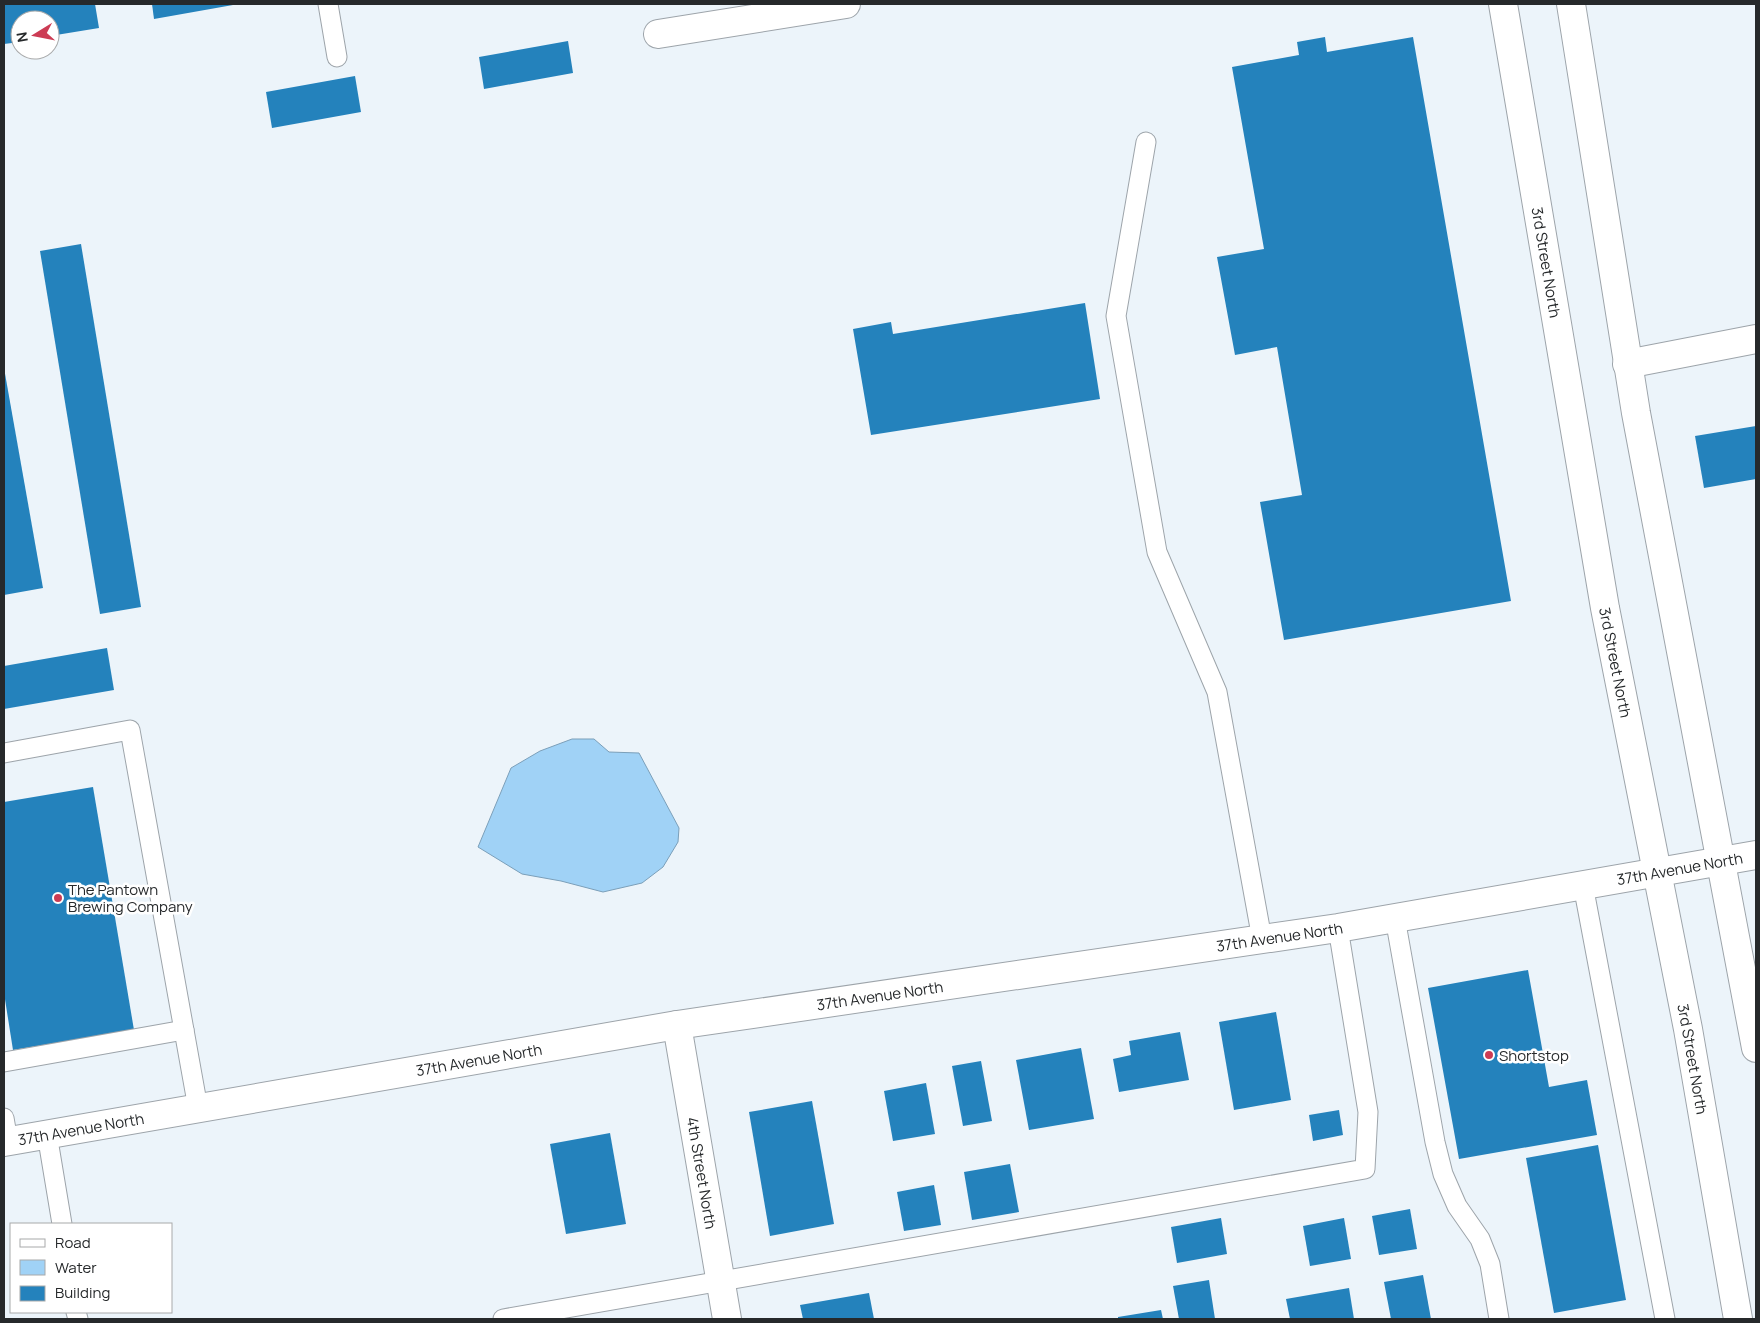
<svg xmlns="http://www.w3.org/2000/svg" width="1760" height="1323" font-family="Manrope,sans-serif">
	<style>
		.water { fill: #a0d2f6; stroke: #7b9fb9 }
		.building { fill: #2482bc }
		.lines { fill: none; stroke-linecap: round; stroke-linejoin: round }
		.service-casing { stroke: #9da4aa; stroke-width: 21 }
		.minor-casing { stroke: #9da4aa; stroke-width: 30 }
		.secondary-casing { stroke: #9da4aa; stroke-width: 30 }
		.service { stroke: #fff; stroke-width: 19 }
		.minor { stroke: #fff; stroke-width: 28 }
		.secondary { stroke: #fff; stroke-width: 28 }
		.poi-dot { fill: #cc3c54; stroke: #fff; stroke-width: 2 }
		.labels { text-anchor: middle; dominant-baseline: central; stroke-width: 5; stroke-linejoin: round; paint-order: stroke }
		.street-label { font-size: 15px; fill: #26292b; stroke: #fff }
		.poi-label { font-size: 15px; fill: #26292b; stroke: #fff; text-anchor: start }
	</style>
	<rect width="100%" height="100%" fill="#ecf4fa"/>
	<polygon class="water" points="572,739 594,739 609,752 639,753 679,828 678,842 663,867 642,883 603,892 561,881 522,874 478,847 511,768 540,751"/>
	<g class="building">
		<polygon points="4,4 95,4 99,28 50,36 50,20 20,20 20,42 4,44"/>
		<polygon points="152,4 233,4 233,5 154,19"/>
		<polygon points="1325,37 1327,52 1413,37 1511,601 1284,640 1260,502 1302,495 1277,347 1235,355 1217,257 1264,249 1232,67 1299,55 1297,42"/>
		<polygon points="568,41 573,73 484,89 479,57"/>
		<polygon points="355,76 361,112 272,128 266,92"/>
		<polygon points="81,244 141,607 100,614 40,251"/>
		<polygon points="1085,303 1100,399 871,435 853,329 891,322 893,334"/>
		<polygon points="4,368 43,588 4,595"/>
		<polygon points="1756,426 1756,479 1704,488 1695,436"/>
		<polygon points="107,648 114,690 4,709 4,666"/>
		<polygon points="93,787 134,1030 13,1050 4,993 4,802"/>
		<polygon points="1528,970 1549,1087 1587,1080 1597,1135 1459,1159 1428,988"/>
		<polygon points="1276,1012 1291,1100 1234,1110 1219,1022"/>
		<polygon points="1180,1032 1189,1080 1119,1092 1113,1059 1131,1055 1129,1041"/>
		<polygon points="1081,1048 1094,1119 1029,1130 1016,1060"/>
		<polygon points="981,1061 992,1121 963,1126 952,1066"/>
		<polygon points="926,1083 935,1134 893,1141 884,1091"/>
		<polygon points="812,1101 834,1224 770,1236 749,1112"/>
		<polygon points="1339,1110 1343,1135 1313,1141 1309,1115"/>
		<polygon points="610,1133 626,1224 566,1234 550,1144"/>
		<polygon points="1598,1145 1626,1300 1554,1313 1526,1158"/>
		<polygon points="1010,1164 1019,1212 972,1220 964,1172"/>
		<polygon points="934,1185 941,1225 904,1231 897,1192"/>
		<polygon points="1410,1209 1417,1249 1379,1255 1372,1216"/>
		<polygon points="1221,1218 1227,1254 1177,1263 1171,1227"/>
		<polygon points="1344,1218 1351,1259 1310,1266 1303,1226"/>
		<polygon points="1423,1275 1431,1319 1391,1319 1384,1282"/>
		<polygon points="1209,1280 1215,1319 1179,1319 1173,1286"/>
		<polygon points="1349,1288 1354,1319 1290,1319 1286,1299"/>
		<polygon points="869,1293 874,1319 803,1319 800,1305"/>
		<polygon points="1161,1310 1163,1319 1118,1319 1118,1317"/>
	</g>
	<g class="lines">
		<defs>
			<g id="service">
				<polyline points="328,4 337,57"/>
				<polyline points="1146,142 1116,316 1157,552 1217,692 1262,939"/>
				<polyline points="4,753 130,730 198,1108"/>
				<polyline points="1583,885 1665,1319"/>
				<polyline points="1395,918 1435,1142 1443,1174 1457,1206 1480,1239 1490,1264 1499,1319"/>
				<polyline points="4,1062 184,1030"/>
				<polyline points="4,1118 8,1141"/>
				<polyline points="47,1134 62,1224"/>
				<polyline points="76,1312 78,1319"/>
				<polyline points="503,1319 1365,1169 1368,1112 1338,928"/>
			</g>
			<g id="minor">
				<polyline points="658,34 846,4"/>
				<polyline points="1627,364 1756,339"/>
				<path id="s1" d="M677 1025 727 1319"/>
				<path id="s2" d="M4 1142 677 1025 1338 928 1756 855"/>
			</g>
			<g id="secondary">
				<path id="s3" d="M1503 4 1605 608 1688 1029 1738 1319"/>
				<polyline points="1571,4 1636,413 1756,1048"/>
			</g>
		</defs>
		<use href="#service" class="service-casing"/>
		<use href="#minor" class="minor-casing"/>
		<use href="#secondary" class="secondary-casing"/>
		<use href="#service" class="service"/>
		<use href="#minor" class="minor"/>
		<use href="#secondary" class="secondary"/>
	</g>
	<g class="poi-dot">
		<circle cx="58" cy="898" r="5"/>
		<circle cx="1489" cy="1055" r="5"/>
	</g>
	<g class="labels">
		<g class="street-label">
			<text stroke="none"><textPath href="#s3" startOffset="262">3rd Street North</textPath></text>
			<text stroke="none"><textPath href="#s3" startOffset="668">3rd Street North</textPath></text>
			<text stroke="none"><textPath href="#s2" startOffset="1698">37th Avenue North</textPath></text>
			<text stroke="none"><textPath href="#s2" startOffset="1292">37th Avenue North</textPath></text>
			<text stroke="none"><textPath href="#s2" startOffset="888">37th Avenue North</textPath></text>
			<text stroke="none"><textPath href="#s2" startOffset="482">37th Avenue North</textPath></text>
			<text stroke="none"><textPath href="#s3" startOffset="1072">3rd Street North</textPath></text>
			<text stroke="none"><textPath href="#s2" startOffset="78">37th Avenue North</textPath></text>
			<text stroke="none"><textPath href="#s1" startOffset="150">4th Street North</textPath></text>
		</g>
		<g class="poi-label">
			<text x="68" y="889">The Pantown<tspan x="68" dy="17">Brewing Company</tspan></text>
			<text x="1499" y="1055">Shortstop</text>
		</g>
	</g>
	<rect width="1760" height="1323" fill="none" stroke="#26292b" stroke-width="10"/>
	<rect x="10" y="1223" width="162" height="90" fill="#ffffff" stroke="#a8a9aa"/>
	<rect x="20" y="1239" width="25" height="8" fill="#ffffff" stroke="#a8a9aa"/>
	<text x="55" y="1248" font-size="15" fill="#26292b">Road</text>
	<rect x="20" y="1260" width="25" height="15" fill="#a0d2f6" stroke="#a8a9aa"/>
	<text x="55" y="1273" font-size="15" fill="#26292b">Water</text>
	<rect x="20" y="1286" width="25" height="15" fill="#2482bc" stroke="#a8a9aa"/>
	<text x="55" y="1298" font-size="15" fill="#26292b">Building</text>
	<g transform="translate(35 35) rotate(260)"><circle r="24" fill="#ffffff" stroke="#a8a9aa"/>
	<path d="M0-4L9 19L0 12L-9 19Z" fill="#cc3c54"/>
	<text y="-8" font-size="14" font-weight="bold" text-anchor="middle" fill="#26292b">N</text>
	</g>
</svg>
